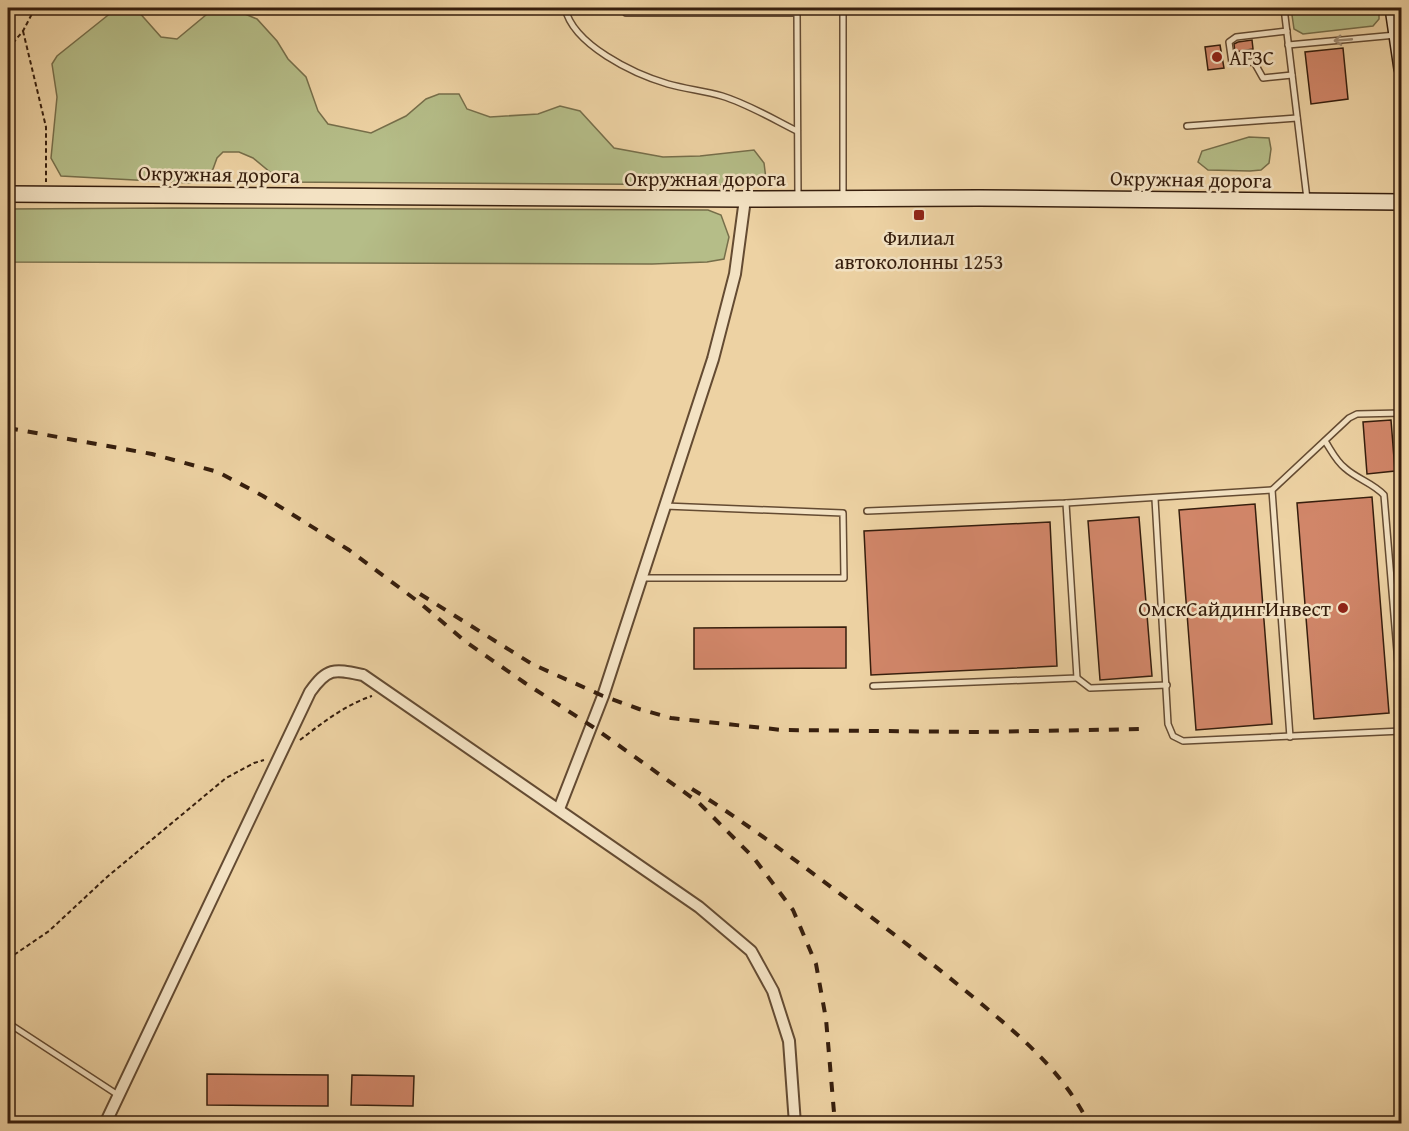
<svg xmlns="http://www.w3.org/2000/svg" width="1409" height="1131" font-family="'Gentium Book Plus',serif">
	<style>
		.green { fill: #b5bd88; stroke: #766e4a; stroke-width: 1.5 }
		.building { fill: #d18669; stroke: #361e0d; stroke-width: 1.5 }
		.lines { fill: none; stroke-linecap: round; stroke-linejoin: round }
		.lane-casing { stroke: #644b32; stroke-width: 8 }
		.street-casing { stroke: #644b32; stroke-width: 14 }
		.secondary-casing { stroke: #361e0d; stroke-width: 18 }
		.path { stroke: #361e0d; stroke-width: 2; stroke-dasharray: 4.5 3; stroke-linecap: butt }
		.lane { stroke: #f3e2c3; stroke-width: 5 }
		.street { stroke: #f3e2c3; stroke-width: 10 }
		.secondary { stroke: #f3e2c3; stroke-width: 15 }
		.rail { stroke: #361e0d; stroke-width: 4; stroke-dasharray: 10 10; stroke-linecap: butt }
		.oneway { stroke: #9e8a71 }
		.poi-dot { fill: #8f2418; stroke: #f3e2c3; stroke-width: 2 }
		.labels { text-anchor: middle; dominant-baseline: central; stroke-width: 5; stroke-linejoin: round; paint-order: stroke }
		.poi-label { font-size: 21px; fill: #361e0d; stroke: #f3e2c3; text-anchor: start }
		.street-label { font-size: 21px; fill: #361e0d; stroke: #f3e2c3 }
	</style>
	<rect width="100%" height="100%" fill="#edd2a3"/>
	<filter id="stains"><feTurbulence type="fractalNoise" baseFrequency=".00333" numOctaves="4"/><feColorMatrix values="0 0 0 0 .2 0 0 0 0 .09 0 0 0 0 .02 0 0 0 .5 -.17"/></filter>
	<radialGradient id="worn" r=".72"><stop offset=".6" stop-color="#630" stop-opacity="0"/><stop offset="1" stop-color="#630" stop-opacity=".3"/></radialGradient>
	<g class="green">
		<polygon points="117,8 137,10 161,37 177,39 212,10 231,8 257,19 277,41 288,59 306,77 318,111 328,124 371,133 406,116 426,99 439,94 459,94 467,109 490,117 538,114 560,106 580,111 614,148 663,157 700,156 754,150 764,163 766,179 746,185 282,182 253,158 239,152 223,152 217,158 213,169 205,176 190,183 61,176 51,158 57,97 52,64 57,56"/>
		<polygon points="1291,8 1379,8 1379,19 1373,26 1303,34 1294,29"/>
		<polygon points="1249,137 1269,138 1271,149 1269,163 1261,170 1250,171 1208,170 1198,162 1202,151"/>
		<polygon points="172,208 708,210 721,215 729,237 724,259 707,262 652,264 8,262 8,209"/>
	</g>
	<g class="building">
		<polygon points="1252,40 1253,49 1235,52 1234,44 1238,42"/>
		<polygon points="1220,45 1224,68 1208,70 1205,47"/>
		<polygon points="1343,48 1348,99 1311,104 1305,52"/>
		<polygon points="1391,420 1395,471 1367,474 1363,422"/>
		<polygon points="1372,497 1389,713 1314,719 1297,503"/>
		<polygon points="1255,504 1272,724 1196,730 1179,510"/>
		<polygon points="1139,517 1152,676 1100,680 1088,521"/>
		<polygon points="1050,522 1057,666 871,675 864,531"/>
		<polygon points="846,627 846,668 694,669 694,628"/>
		<polygon points="207,1074 328,1075 328,1106 207,1105"/>
		<polygon points="352,1075 414,1076 413,1106 351,1105"/>
	</g>
	<g class="lines">
		<defs>
			<g id="lane">
				<path d="M565 8C573 45 634 74 668 84 686 89 705 91 722 96 748 104 773 119 797 131"/>
				<polyline points="626,8 626,13 797,13 798,198"/>
				<polyline points="1284,8 1307,199"/>
				<polyline points="843,9 843,198"/>
				<polyline points="1287,31 1236,37 1229,42 1232,63 1254,62 1263,78 1292,75"/>
				<polyline points="1288,45 1396,35"/>
				<polyline points="1187,126 1297,118"/>
				<path d="M1325 441C1331 450 1336 461 1345 468 1357 479 1373 483 1384 495L1402 711"/>
				<polyline points="1155,499 1168,724 1173,736 1183,741 1402,731"/>
				<polyline points="867,511 1066,503 1272,490"/>
				<polyline points="642,578 844,578 843,513 665,506"/>
				<polyline points="1077,678 1090,688 1167,685"/>
				<polyline points="873,686 1077,678 1066,503"/>
				<polyline points="1290,737 1272,490 1349,418 1357,414 1402,413"/>
				<polyline points="8,1023 118,1095"/>
			</g>
			<g id="street">
				<polyline points="559,809 603,696 713,359 735,274 745,199"/>
				<path d="M105 1124 310 692C328 667 334 669 363 675L699 907 751 951 773 991 789 1041 795 1124"/>
			</g>
			<g id="secondary">
				<polyline points="1393,8 1402,69"/>
				<polyline points="8,194 745,199 979,198 1402,202"/>
			</g>
		</defs>
		<use href="#lane" class="lane-casing"/>
		<use href="#street" class="street-casing"/>
		<use href="#secondary" class="secondary-casing"/>
		<g class="path">
			<polyline points="23,31 46,127 46,182"/>
			<polyline points="8,49 23,31 35,8"/>
			<path d="M300 740C322 723 345 705 372 696"/>
			<polyline points="8,959 49,931 107,877 226,778 254,763 264,760"/>
		</g>
		<use href="#lane" class="lane"/>
		<use href="#street" class="street"/>
		<use href="#secondary" class="secondary"/>
		<g class="rail">
			<polyline points="8,428 152,454 218,472 263,496 349,550 420,603 466,642 525,683 593,727 698,802 753,857 793,910 816,964 826,1019 835,1124"/>
			<polyline points="420,594 532,664 603,696 639,709 671,718 782,730 979,732 1145,729"/>
			<path d="M692 789C750 825 804 867 859 908 901 939 943 972 984 1006 1026 1041 1064 1074 1089 1124"/>
		</g>
	</g>
	<defs><path id="oneway-shaft" d="M-6 0H5M1.5-3L5.5 0L1.5 3" fill="none" stroke-width="1.6" stroke-linecap="round" stroke-linejoin="round" transform="scale(1.5)"/></defs>
	<use class="oneway" href="#oneway-shaft" transform="translate(1343 40) rotate(175)"/>
	<g class="poi-dot">
		<circle cx="1217" cy="57" r="6"/>
		<rect x="913" y="209" width="12" height="12" rx="3"/>
		<circle cx="1343" cy="608" r="6"/>
	</g>
	<g class="labels">
		<g class="poi-label">
			<text x="1229" y="57">АГЗС</text>
			<text x="919" y="237" text-anchor="middle">Филиал<tspan x="919" dy="24">автоколонны 1253</tspan></text>
			<text x="1331" y="608" text-anchor="end">ОмскСайдингИнвест</text>
		</g>
		<g class="street-label">
			<text transform="translate(219 174) rotate(1)">Окружная дорога</text>
			<text x="705" y="178">Окружная дорога</text>
			<text transform="translate(1191 179) rotate(1)">Окружная дорога</text>
		</g>
	</g>
	<rect width="1409" height="1131" fill="none" stroke="#edd2a3" stroke-width="30"/>
	<rect x="9" y="9" width="1391" height="1113" fill="none" stroke="#361e0d" stroke-width="3"/>
	<rect x="15" y="15" width="1379" height="1101" fill="none" stroke="#361e0d" stroke-width="1.5"/>
	<rect width="100%" height="100%" filter="url(#stains)"/>
	<rect width="100%" height="100%" fill="url(#worn)"/>
</svg>
